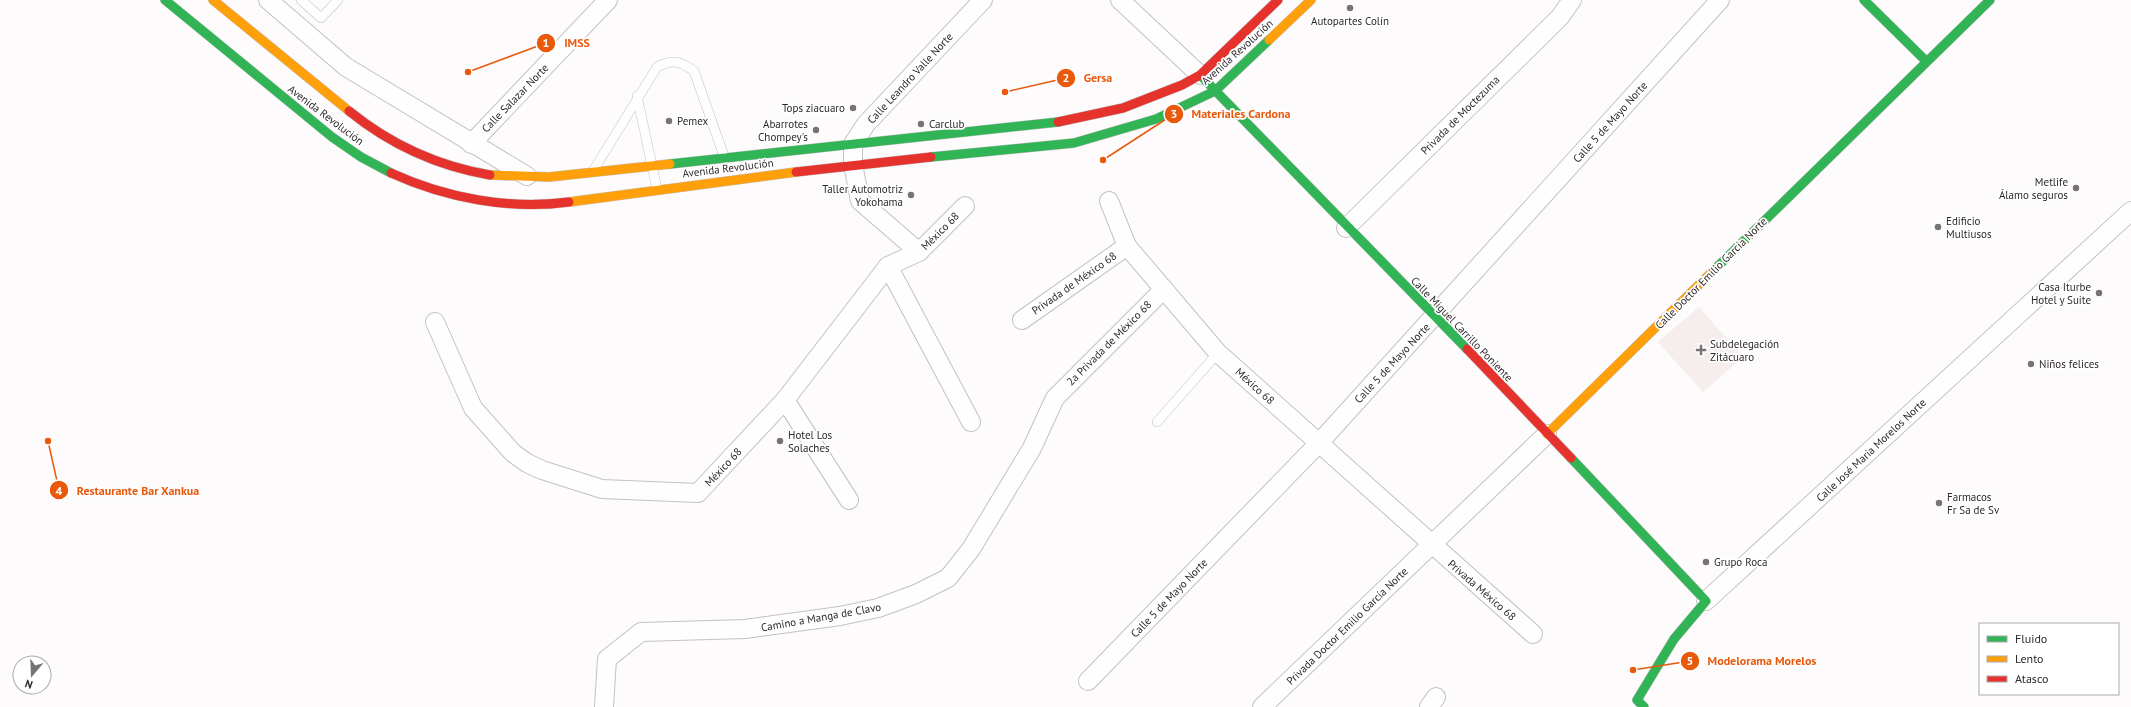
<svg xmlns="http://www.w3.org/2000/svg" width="2131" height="707" font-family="'PT Sans',sans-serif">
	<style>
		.built { fill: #f6eded }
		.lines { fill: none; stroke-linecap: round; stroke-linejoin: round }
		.lane-casing { stroke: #c4c1c1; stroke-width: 10 }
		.street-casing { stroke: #c4c1c1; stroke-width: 20 }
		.fast-casing { stroke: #c4c1c1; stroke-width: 10 }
		.slow-casing { stroke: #c4c1c1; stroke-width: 10 }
		.jam-casing { stroke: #c4c1c1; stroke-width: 10 }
		.lane { stroke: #fffeff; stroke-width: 9 }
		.street { stroke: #fffeff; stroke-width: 18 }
		.fast { stroke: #30b455; stroke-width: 9 }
		.slow { stroke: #ff9f0a; stroke-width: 9 }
		.jam { stroke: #e5322d; stroke-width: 9 }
		.poi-dot { fill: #777274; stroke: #fff; stroke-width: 1.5 }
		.labels { text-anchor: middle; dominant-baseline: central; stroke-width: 3.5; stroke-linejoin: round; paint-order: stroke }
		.poi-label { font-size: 11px; fill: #2f292a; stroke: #fff; text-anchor: start }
		.street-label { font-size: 11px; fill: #2f292a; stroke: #fff }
		.leader { fill: none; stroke: #e8590c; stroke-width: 1.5 }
		.callout-dot { fill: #e8590c; stroke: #fff; stroke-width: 1.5 }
		.mark-label { font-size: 12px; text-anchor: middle; font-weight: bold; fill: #fff }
		.callout-label { font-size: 12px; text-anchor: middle; font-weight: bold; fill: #e8590c; stroke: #fff; stroke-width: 3.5; stroke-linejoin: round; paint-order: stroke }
	</style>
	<rect width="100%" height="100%" fill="#fdfbfc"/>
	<polygon class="built" points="1699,307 1743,357 1703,392 1658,342"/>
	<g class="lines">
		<defs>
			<g id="lane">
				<polyline points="301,0 321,18 338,0"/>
				<polyline points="637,96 657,189"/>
				<path d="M593 171 657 67C673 59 680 61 694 71L725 159"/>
				<polyline points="1157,422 1218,353"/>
			</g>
			<g id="street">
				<polyline points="268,0 346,67 527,176"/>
				<polyline points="1120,0 1200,75"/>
				<polyline points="471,144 608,0"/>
				<polyline points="1109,201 1127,246 1218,353 1533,634"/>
				<polyline points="1346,228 1560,17 1572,0"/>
				<polyline points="919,252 860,201 853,164 853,144 866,124 983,0"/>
				<polyline points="888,266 971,422"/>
				<polyline points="1022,320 1127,246"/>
				<polyline points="435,322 473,408 513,453 527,463 542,470 602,489 698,493 785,400 888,266 919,252 965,206"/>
				<polyline points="785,400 849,500"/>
				<polyline points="1706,601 2131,211"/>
				<polyline points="1088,681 1319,443 1720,0"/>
				<polyline points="604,707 607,659 641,632 745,629 840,616 878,608 916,594 948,578 971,549 1032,448 1055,398 1164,289"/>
				<polyline points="1262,707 1547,434"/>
				<polyline points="1429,707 1436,697"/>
			</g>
			<g id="fast">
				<polyline points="165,0 332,137 361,157 391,173"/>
				<polyline points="1864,0 1926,61"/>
				<polyline points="1202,77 1467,349"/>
				<polyline points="931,157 1074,143 1156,119 1215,91 1269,40"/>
				<polyline points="670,164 1058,122"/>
				<polyline points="1713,271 1990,0"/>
				<polyline points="1571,458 1706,601 1674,639 1637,700 1644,707"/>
			</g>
			<g id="slow">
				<polyline points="213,0 349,111"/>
				<polyline points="1269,40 1311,0"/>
				<polyline points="490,175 549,177 670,164"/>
				<polyline points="569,202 796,172"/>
				<polyline points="1547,434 1713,271"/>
			</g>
			<g id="jam">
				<path d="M349 111C391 145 437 166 490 175"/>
				<polyline points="1058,122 1123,108 1182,85 1200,75 1278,0"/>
				<polyline points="796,172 931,157"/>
				<path d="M391 173C446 198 509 210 569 202"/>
				<polyline points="1467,349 1571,458"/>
			</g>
		</defs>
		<use href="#lane" class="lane-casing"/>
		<use href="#street" class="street-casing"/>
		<use href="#fast" class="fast-casing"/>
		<use href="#slow" class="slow-casing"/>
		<use href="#jam" class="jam-casing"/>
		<use href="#lane" class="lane"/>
		<use href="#street" class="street"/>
		<use href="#fast" class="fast"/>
		<use href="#slow" class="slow"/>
		<use href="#jam" class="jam"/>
	</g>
	<g class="poi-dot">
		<circle cx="1350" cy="8" r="4"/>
		<circle cx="853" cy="108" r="4"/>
		<circle cx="669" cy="121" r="4"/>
		<circle cx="921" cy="124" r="4"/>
		<circle cx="816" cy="130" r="4"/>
		<circle cx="2076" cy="188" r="4"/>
		<circle cx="911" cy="195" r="4"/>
		<circle cx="1938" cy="227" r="4"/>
		<circle cx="2099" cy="293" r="4"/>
		<path d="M1699 344h4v4h4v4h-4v4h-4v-4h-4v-4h4z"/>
		<circle cx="2031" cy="364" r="4"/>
		<circle cx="780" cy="441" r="4"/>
		<circle cx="1939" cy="503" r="4"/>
		<circle cx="1706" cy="562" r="4"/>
	</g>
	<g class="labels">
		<g class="poi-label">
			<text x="1350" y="21" text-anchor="middle">Autopartes Colín</text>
			<text x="845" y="108" text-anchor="end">Tops ziacuaro</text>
			<text x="677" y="121">Pemex</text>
			<text x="808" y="124" text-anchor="end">Abarrotes<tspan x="808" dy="13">Chompey's</tspan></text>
			<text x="929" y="124">Carclub</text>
			<text x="2068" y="182" text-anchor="end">Metlife<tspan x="2068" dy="13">Álamo seguros</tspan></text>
			<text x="903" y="189" text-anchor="end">Taller Automotriz<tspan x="903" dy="13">Yokohama</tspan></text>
			<text x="1946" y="221">Edificio<tspan x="1946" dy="13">Multiusos</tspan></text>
			<text x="2091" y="287" text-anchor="end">Casa Iturbe<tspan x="2091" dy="13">Hotel y Suite</tspan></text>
			<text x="1710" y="344">Subdelegación<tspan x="1710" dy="13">Zitácuaro</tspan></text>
			<text x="2039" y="364">Niños felices</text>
			<text x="788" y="435">Hotel Los<tspan x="788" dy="13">Solaches</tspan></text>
			<text x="1947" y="497">Farmacos<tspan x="1947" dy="13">Fr Sa de Sv</tspan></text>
			<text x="1714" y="562">Grupo Roca</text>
		</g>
		<g class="street-label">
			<text transform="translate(1237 52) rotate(-42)">Avenida Revolución</text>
			<text transform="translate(910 78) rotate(-47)">Calle Leandro Valle Norte</text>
			<text transform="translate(515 98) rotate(-46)">Calle Salazar Norte</text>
			<text transform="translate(326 115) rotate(37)">Avenida Revolución</text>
			<text transform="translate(1460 115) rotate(-45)">Privada de Moctezuma</text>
			<text transform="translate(1610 122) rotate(-48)">Calle 5 de Mayo Norte</text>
			<text transform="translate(728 168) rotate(-7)">Avenida Revolución</text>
			<text transform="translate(940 231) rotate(-45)">México 68</text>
			<text transform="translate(1711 273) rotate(-45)">Calle Doctor Emilio García Norte</text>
			<text transform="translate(1074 283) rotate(-35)">Privada de México 68</text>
			<text transform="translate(1462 329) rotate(46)">Calle Miguel Carrillo Poniente</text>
			<text transform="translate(1109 343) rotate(-45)">2a Privada de México 68</text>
			<text transform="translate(1392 363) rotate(-47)">Calle 5 de Mayo Norte</text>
			<text transform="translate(1255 386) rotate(42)">México 68</text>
			<text transform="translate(1871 450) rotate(-43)">Calle José María Morelos Norte</text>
			<text transform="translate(723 467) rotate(-47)">México 68</text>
			<text transform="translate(1482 590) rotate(41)">Privada México 68</text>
			<text transform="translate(1169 598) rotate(-46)">Calle 5 de Mayo Norte</text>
			<text transform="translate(821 617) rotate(-10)">Camino a Manga de Clavo</text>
			<text transform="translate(1347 626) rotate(-44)">Privada Doctor Emilio García Norte</text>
		</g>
	</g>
	<path class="leader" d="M468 72L546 43M1005 92L1066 78M1103 160L1174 114M48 441L59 490M1633 670L1690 661"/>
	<g class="callout-dot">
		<circle cx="468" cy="72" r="4"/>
		<circle cx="1005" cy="92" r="4"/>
		<circle cx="1103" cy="160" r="4"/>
		<circle cx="48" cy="441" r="4"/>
		<circle cx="1633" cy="670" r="4"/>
		<circle cx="546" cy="43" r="10"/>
		<circle cx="1066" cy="78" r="10"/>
		<circle cx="1174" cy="114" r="10"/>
		<circle cx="59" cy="490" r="10"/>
		<circle cx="1690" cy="661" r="10"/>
	</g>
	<g class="mark-label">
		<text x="546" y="47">1</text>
		<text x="1066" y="82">2</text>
		<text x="1174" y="118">3</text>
		<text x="59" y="495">4</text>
		<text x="1690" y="665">5</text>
	</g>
	<g class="callout-label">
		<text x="577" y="47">IMSS</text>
		<text x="1098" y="82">Gersa</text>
		<text x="1241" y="118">Materiales Cardona</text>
		<text x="138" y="495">Restaurante Bar Xankua</text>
		<text x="1762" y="665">Modelorama Morelos</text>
	</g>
	<rect x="1979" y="623" width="140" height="72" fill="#ffffff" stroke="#aca9aa"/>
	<rect x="1987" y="636" width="20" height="6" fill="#30b455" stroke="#aca9aa"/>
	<text x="2015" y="643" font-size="12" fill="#2f292a">Fluido</text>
	<rect x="1987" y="656" width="20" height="6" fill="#ff9f0a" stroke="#aca9aa"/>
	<text x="2015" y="663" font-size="12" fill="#2f292a">Lento</text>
	<rect x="1987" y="676" width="20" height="6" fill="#e5322d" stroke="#aca9aa"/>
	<text x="2015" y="683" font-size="12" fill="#2f292a">Atasco</text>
	<g transform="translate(32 675) rotate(199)"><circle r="19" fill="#ffffff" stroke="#aca9aa"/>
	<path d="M0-3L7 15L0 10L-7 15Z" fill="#777274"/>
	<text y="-6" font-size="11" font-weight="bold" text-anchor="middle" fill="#2f292a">N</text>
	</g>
</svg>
